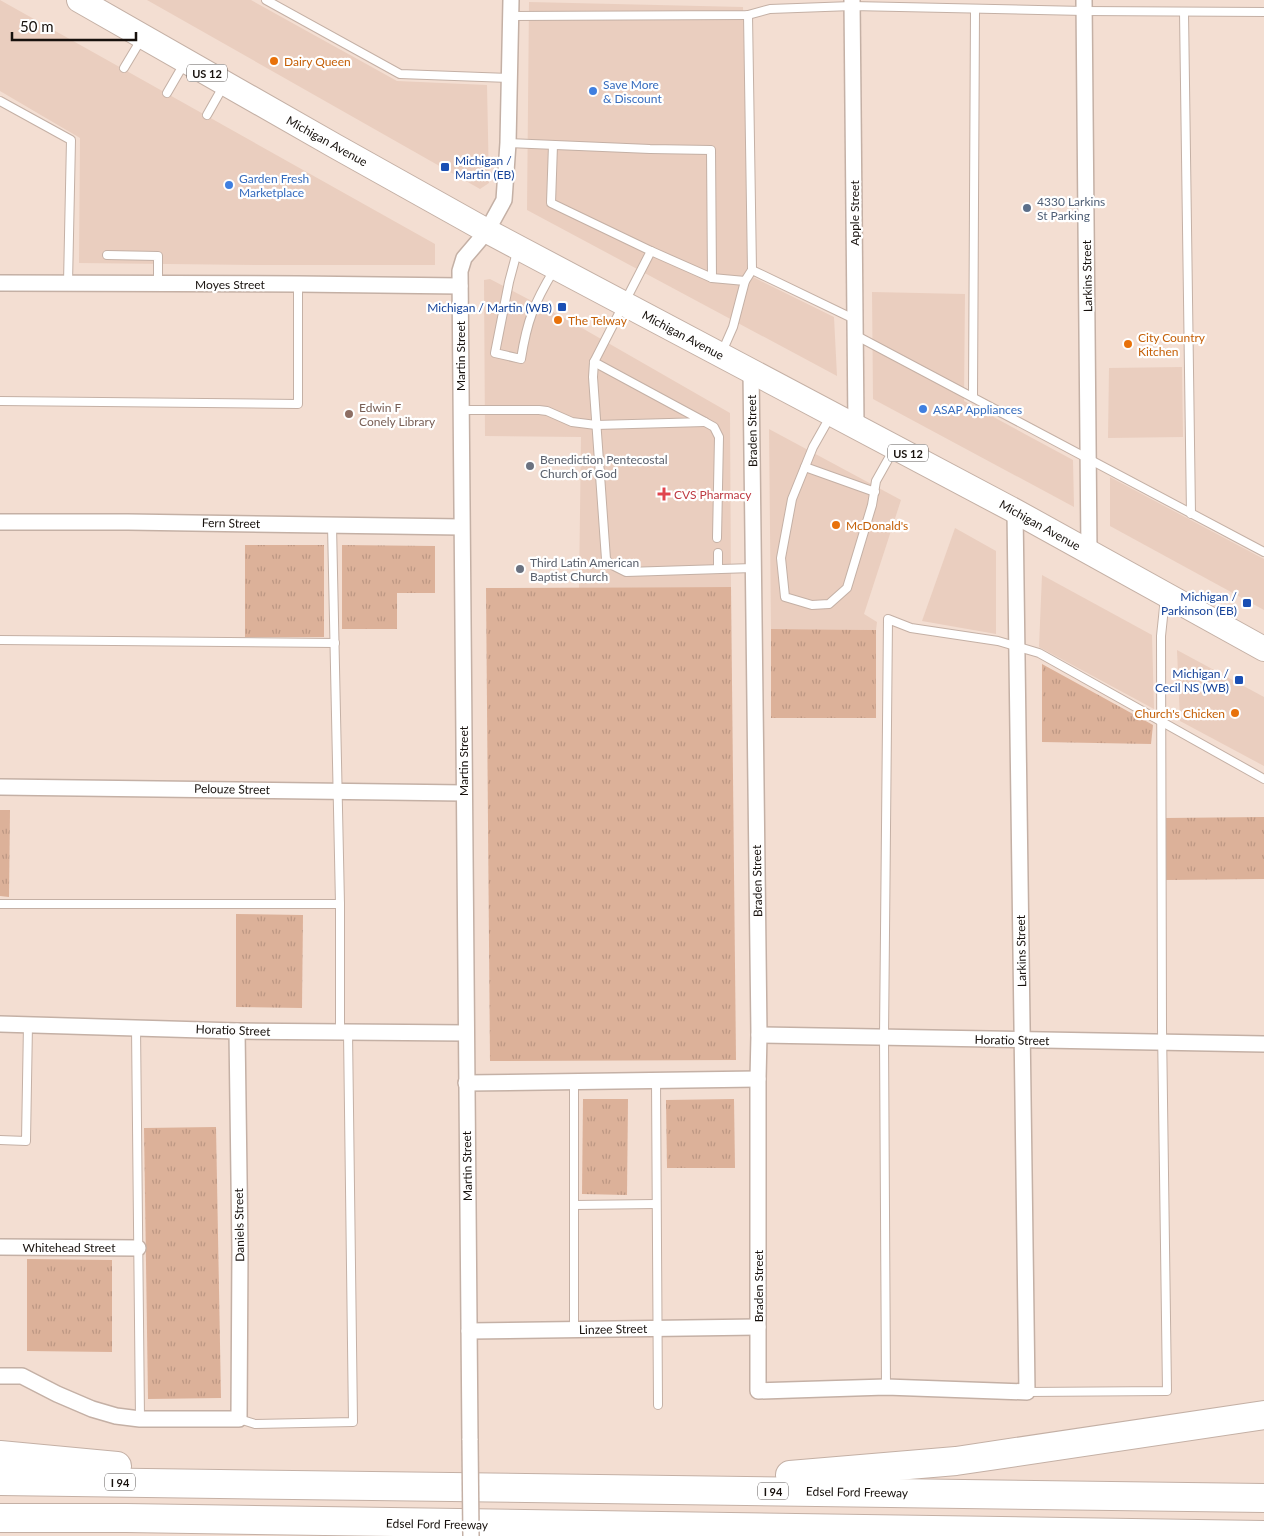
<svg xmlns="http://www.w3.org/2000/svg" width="1264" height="1536" font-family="Lato,sans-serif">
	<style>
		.built { fill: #eacebf }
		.grass { fill: url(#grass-tufts) }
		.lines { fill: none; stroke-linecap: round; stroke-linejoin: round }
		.service-casing { stroke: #c4b0a5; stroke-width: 10 }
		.minor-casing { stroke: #c4b0a5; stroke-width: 18 }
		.primary-casing { stroke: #c4b0a5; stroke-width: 26 }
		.motorway-casing { stroke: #c4b0a5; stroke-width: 30 }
		.service { stroke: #fff; stroke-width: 8 }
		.minor { stroke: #fff; stroke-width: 15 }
		.primary { stroke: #fff; stroke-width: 24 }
		.motorway { stroke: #fff; stroke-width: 28 }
		.minor-bridge-casing { stroke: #c4b0a5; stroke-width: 18; stroke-linecap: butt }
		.minor-bridge { stroke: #fff; stroke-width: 15 }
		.food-dot { fill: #e8710a; stroke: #fff; stroke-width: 2 }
		.shop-dot { fill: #3f7fe0; stroke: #fff; stroke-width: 2 }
		.transit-dot { fill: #1a4fb4; stroke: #fff; stroke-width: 2 }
		.service-dot { fill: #5c6f8a; stroke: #fff; stroke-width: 2 }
		.education-dot { fill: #8d6e63; stroke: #fff; stroke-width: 2 }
		.worship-dot { fill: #6b7280; stroke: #fff; stroke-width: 2 }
		.health-dot { fill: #e0444e; stroke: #fff; stroke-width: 2 }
		.labels { text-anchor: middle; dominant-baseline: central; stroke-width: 4.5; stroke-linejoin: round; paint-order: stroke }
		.shield { fill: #fff; stroke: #5d5856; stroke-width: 1 }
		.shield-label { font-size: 11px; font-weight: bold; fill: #17110d }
		.food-label { font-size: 12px; fill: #c56008; stroke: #fff; text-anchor: start }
		.shop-label { font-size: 12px; fill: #366cbe; stroke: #fff; text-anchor: start }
		.street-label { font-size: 12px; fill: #17110d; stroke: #fff }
		.transit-label { font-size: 12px; fill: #164399; stroke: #fff; text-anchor: end }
		.service-label { font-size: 12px; fill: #4e5e75; stroke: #fff; text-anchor: start }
		.education-label { font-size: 12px; fill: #785e54; stroke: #fff; text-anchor: start }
		.worship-label { font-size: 12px; fill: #5b616d; stroke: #fff; text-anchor: start }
		.health-label { font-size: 12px; fill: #be3a42; stroke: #fff; text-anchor: start }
	</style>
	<defs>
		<pattern id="grass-tufts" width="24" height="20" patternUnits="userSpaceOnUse" patternTransform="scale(1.25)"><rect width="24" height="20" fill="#dcb199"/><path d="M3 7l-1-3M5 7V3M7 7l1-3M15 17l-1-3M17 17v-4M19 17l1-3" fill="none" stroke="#bc9783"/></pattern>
	</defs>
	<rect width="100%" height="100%" fill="#f3ded2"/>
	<g class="built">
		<polygon points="0,0 435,244 435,265 259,265 79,263 80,138 0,91"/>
		<polygon points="147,0 251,0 397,81 487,85 489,183 480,189"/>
		<polygon points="529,2 743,7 749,275 834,317 837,376 527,210"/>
		<polygon points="490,279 568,320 730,413 731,587 579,588 581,437 485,436 484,280"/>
		<polygon points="872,292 965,294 964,401 1073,460 1074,507 873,399"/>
		<polygon points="1182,367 1183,437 1108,438 1109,368"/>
		<polygon points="769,429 901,500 864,614 877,622 876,630 771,629"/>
		<polygon points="1110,477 1264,559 1264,610 1110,526"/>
		<polygon points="955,528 996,551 996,634 922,621"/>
		<polygon points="1042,575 1152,635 1154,709 1039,647"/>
		<polygon points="1177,650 1264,697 1264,766 1180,721"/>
	</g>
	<g class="grass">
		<rect x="245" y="545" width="79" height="92"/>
		<polygon points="342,545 435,546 435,593 397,593 397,629 342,629"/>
		<polygon points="731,587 736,1060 490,1061 486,588"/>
		<polygon points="771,629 876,630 876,718 771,718"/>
		<polygon points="1042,664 1153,725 1151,744 1042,742"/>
		<polygon points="0,810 10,810 9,897 0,896"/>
		<polygon points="1264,817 1264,879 1166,880 1165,818"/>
		<polygon points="236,914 303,915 302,1008 236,1007"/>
		<polygon points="583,1099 628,1099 627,1195 582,1194"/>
		<polygon points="734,1099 735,1168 667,1168 666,1100"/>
		<polygon points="216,1127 221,1398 148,1399 144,1128"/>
		<polygon points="27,1259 112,1260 112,1352 27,1351"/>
	</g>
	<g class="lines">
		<defs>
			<g id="service">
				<polyline points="266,0 400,74 509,78"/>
				<polyline points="1184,12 1191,514"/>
				<polyline points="511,16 748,15 770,9 852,6 1084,11 1264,12"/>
				<polyline points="124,68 142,38"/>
				<polyline points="167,93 185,62"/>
				<polyline points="0,101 71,140 68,283"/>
				<polyline points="207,115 224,85"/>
				<polyline points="508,143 650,149 711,150 712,278"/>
				<polyline points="553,145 551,203 651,251 712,278 745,281"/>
				<polyline points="651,251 594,362 593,377 606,559 610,564 626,572 753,568"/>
				<path d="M517 252 509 282 495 353 521 359C527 321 534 303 554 270"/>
				<polyline points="107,255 158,256 158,283"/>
				<polyline points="752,270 854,319"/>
				<polyline points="855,335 1264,552"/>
				<polyline points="722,352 733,327 745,281 752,270 748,15"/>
				<polyline points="973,397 975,10"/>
				<polyline points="0,401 298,404 298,284"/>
				<polyline points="461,410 539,410 547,411 572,422 596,425 705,422 594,362"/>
				<polyline points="830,417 813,447 792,499 781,558 785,597 812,605 829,604 847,588 872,505 876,481 894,449"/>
				<polyline points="705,422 714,427 719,437 717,538"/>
				<polyline points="805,467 875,492"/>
				<polyline points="332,525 340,904 340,1032"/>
				<polyline points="718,553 718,569"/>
				<polyline points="0,640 335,643"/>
				<polyline points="0,904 340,904"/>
				<polyline points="136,1027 140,1419"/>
				<polyline points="574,1080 574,1329"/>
				<polyline points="656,1080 658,1405"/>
				<polyline points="0,1140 26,1141 28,1024"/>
				<polyline points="574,1205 656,1204"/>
				<polyline points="886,1387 884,1037 888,619 911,628 998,641 1039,653 1264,779"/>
				<polyline points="1027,1392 1167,1391 1162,1028 1161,636 1165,598"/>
				<polyline points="239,1419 255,1424 353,1422 348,1032"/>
			</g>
			<g id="minor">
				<polyline points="852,0 856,426"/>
				<polyline points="1084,0 1089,551"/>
				<polyline points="0,283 298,284 460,286"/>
				<polyline points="751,371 759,1035 758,1079 758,1391 886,1387 1027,1392 1015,511"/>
				<polyline points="0,522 128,522 461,527"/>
				<polyline points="0,787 463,793"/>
				<polyline points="0,1024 237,1031 466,1033"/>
				<polyline points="759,1035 1264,1044"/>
				<polyline points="466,1083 758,1079"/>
				<polyline points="0,1247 138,1248"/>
				<polyline points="469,1331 758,1327"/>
				<polyline points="0,1376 22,1376 57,1394 92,1409 116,1416 140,1419 239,1419 240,1250 237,1031"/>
				<polyline points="470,1440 460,271 464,258 487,231 504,200 508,143 511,0"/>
			</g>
			<polyline id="primary" points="79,0 335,146 487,231 1015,511 1264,649"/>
			<g id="motorway">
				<polyline points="0,1455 117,1466"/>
				<polyline points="790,1475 956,1461 1264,1415"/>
				<polyline points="0,1481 1264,1498"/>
				<polyline points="0,1518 126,1518 1264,1535"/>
			</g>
		</defs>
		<use href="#service" class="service-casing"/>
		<use href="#minor" class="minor-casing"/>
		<use href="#primary" class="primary-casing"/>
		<use href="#motorway" class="motorway-casing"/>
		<use href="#service" class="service"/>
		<use href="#minor" class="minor"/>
		<use href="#primary" class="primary"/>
		<use href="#motorway" class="motorway"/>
		<defs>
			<polyline id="minor-bridge" points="470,1440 471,1536"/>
		</defs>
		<use href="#minor-bridge" class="minor-bridge-casing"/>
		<use href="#minor-bridge" class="minor-bridge"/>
	</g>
	<g class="food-dot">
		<circle cx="274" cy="61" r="5"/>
		<circle cx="558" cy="320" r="5"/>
		<circle cx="1128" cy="344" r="5"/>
		<circle cx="836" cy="525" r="5"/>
		<circle cx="1235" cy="713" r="5"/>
	</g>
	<g class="shop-dot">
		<circle cx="593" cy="91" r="5"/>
		<circle cx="229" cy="185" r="5"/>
		<circle cx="923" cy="409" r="5"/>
	</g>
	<g class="transit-dot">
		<rect x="440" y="162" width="10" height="10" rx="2.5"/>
		<rect x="557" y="302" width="10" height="10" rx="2.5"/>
		<rect x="1242" y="598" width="10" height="10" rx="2.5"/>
		<rect x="1234" y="675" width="10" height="10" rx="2.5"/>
	</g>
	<circle class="service-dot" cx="1027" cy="208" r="5"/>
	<circle class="education-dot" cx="349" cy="414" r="5"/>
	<g class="worship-dot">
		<circle cx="530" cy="466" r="5"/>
		<circle cx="520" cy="569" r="5"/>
	</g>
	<path class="health-dot" d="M661.5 486.5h5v5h5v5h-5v5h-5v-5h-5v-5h5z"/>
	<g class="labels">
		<g class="shield">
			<rect x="187" y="64.5" width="40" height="17" rx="4"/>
			<rect x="888" y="444.5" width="40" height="17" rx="4"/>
			<rect x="105" y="1473.5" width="30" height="17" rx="4"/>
			<rect x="758" y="1482.5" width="30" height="17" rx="4"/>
		</g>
		<g class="shield-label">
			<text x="207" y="73">US 12</text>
			<text x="908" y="453">US 12</text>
			<text x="120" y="1482">I 94</text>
			<text x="773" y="1491">I 94</text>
		</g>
		<g class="food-label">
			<text x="284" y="61">Dairy Queen</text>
			<text x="568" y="320">The Telway</text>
			<text x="1138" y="337">City Country<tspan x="1138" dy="14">Kitchen</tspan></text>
			<text x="846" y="525">McDonald's</text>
			<text x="1225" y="713" text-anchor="end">Church's Chicken</text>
		</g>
		<g class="shop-label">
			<text x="603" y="84">Save More<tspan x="603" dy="14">&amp; Discount</tspan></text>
			<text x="239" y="178">Garden Fresh<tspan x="239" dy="14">Marketplace</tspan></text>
			<text x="933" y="409">ASAP Appliances</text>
		</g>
		<g class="street-label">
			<text transform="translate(327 141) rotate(29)">Michigan Avenue</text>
			<text transform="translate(854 213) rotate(-90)">Apple Street</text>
			<text transform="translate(1087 276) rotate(-91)">Larkins Street</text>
			<text x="230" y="284">Moyes Street</text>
			<text transform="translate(683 335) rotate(28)">Michigan Avenue</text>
			<text transform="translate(460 356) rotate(-90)">Martin Street</text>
			<text transform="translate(752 431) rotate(-91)">Braden Street</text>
			<text transform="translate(231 523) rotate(1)">Fern Street</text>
			<text transform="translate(1040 525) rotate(29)">Michigan Avenue</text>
			<text transform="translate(463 761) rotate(-90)">Martin Street</text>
			<text transform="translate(232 789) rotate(1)">Pelouze Street</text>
			<text transform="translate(757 881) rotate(-91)">Braden Street</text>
			<text transform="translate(1021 951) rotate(-91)">Larkins Street</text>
			<text transform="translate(233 1030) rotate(2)">Horatio Street</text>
			<text transform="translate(1012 1040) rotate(1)">Horatio Street</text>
			<text transform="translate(467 1166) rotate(-91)">Martin Street</text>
			<text transform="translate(239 1225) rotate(-91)">Daniels Street</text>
			<text x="69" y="1247">Whitehead Street</text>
			<text transform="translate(758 1286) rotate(-90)">Braden Street</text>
			<text transform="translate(613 1329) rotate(-1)">Linzee Street</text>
			<text transform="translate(857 1492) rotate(1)">Edsel Ford Freeway</text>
			<text transform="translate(437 1524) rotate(1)">Edsel Ford Freeway</text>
		</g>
		<g class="transit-label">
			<text x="455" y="160" text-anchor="start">Michigan /<tspan x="455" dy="14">Martin (EB)</tspan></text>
			<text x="552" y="307">Michigan / Martin (WB)</text>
			<text x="1237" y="596">Michigan /<tspan x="1237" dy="14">Parkinson (EB)</tspan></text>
			<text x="1229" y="673">Michigan /<tspan x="1229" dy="14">Cecil NS (WB)</tspan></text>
		</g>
		<g class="service-label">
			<text x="1037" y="201">4330 Larkins<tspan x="1037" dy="14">St Parking</tspan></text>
		</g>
		<g class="education-label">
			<text x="359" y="407">Edwin F<tspan x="359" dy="14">Conely Library</tspan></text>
		</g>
		<g class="worship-label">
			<text x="540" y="459">Benediction Pentecostal<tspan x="540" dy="14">Church of God</tspan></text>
			<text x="530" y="562">Third Latin American<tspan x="530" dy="14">Baptist Church</tspan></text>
		</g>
		<g class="health-label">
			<text x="674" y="494">CVS Pharmacy</text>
		</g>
	</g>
	<path d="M12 32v8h124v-8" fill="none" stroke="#17110d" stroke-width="2.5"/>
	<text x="20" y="32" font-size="15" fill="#17110d" stroke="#ffffff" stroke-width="4" paint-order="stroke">50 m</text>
</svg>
